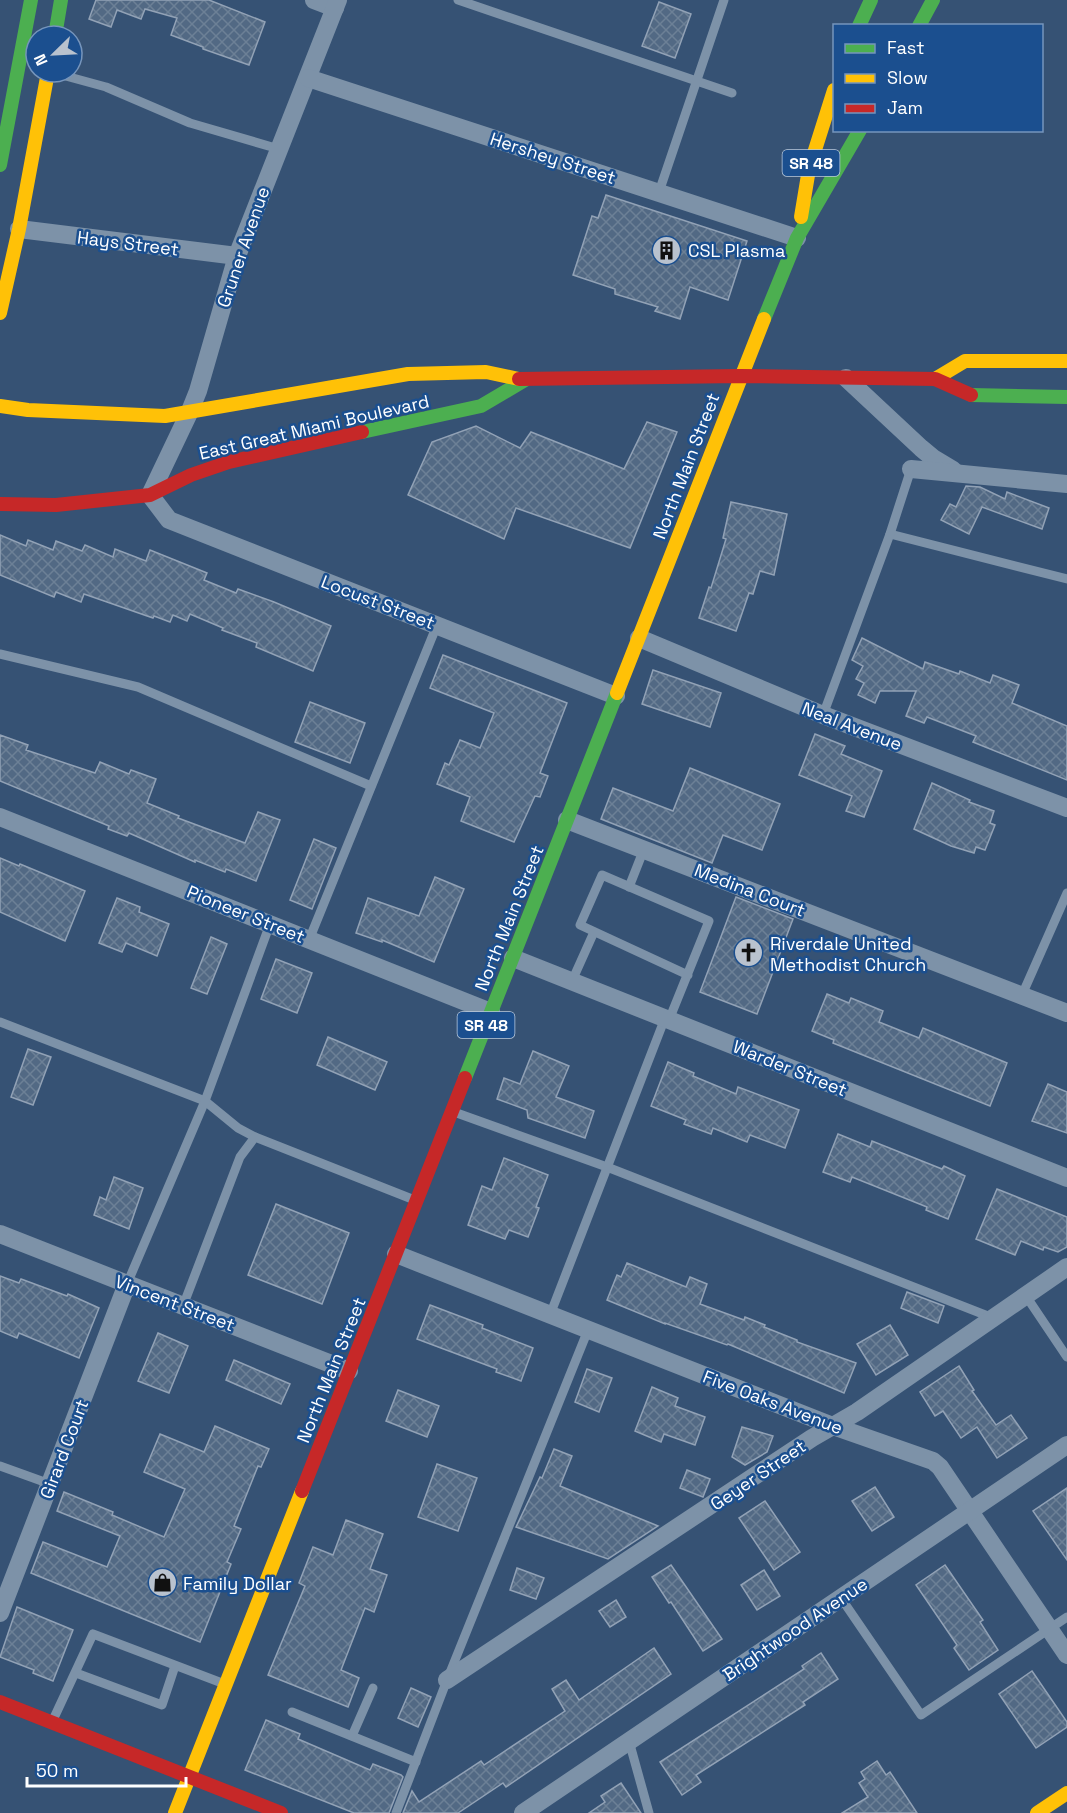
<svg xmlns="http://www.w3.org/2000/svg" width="1067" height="1813" font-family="'Space Grotesk',sans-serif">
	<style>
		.building { fill: url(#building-cross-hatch); stroke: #92a2b6; stroke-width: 1.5 }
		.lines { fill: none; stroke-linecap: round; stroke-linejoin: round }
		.lane { stroke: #7d92a8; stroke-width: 9 }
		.street { stroke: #7d92a8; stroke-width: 18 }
		.fast { stroke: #4caf50; stroke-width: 14 }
		.slow { stroke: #ffc107; stroke-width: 14 }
		.jam { stroke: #c62828; stroke-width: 14 }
		.labels { text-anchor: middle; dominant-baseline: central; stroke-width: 5; stroke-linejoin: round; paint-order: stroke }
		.shield { fill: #1b4f8f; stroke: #bbcadd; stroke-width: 1.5 }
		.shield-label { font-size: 16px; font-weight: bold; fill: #fff }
		.street-label { font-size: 18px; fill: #fff; stroke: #1b4f8f }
		.poi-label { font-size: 18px; fill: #fff; stroke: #1b4f8f; text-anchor: start }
	</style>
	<defs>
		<pattern id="building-cross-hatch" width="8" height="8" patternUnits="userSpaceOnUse" patternTransform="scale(1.5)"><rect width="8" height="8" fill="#526984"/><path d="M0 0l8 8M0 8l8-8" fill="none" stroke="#6c8096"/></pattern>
	</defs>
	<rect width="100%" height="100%" fill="#365274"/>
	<g class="building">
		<polygon points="96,0 209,0 265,22 249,65 203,49 203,47 171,35 177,18 145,9 141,19 117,10 111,27 89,19"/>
		<polygon points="659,2 691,14 675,58 642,46"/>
		<polygon points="606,195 747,241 728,300 690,287 680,319 655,311 658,307 615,294 615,289 573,275 592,216 598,218"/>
		<polygon points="647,422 677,432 630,548 516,508 504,539 408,495 432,442 476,426 520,448 531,432 624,469"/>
		<polygon points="966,486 980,487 1005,499 1007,492 1049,508 1042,529 982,507 969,534 941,520 950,504 956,507"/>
		<polygon points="731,502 787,514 774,575 760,571 753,594 749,593 736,631 699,618 709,587 711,588 726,539 723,538"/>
		<polygon points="0,535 26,546 28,540 53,550 56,541 82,551 85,545 113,557 115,549 146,561 150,550 207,573 204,580 236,593 238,589 274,602 331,626 313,671 256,647 257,643 222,630 223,628 190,614 187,621 173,615 170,622 154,616 153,618 84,594 81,602 56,592 54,597 0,575"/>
		<polygon points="862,638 923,669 925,662 959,674 960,671 990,683 993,675 1019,685 1012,703 1067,726 1067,780 973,742 976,736 927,717 924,723 906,716 916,691 880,691 875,703 858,695 864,683 856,679 863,666 852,660"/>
		<polygon points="443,655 567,703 540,773 548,776 540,797 535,796 514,842 461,821 470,797 437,784 445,763 449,765 460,740 480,748 494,713 430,688"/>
		<polygon points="653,670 721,693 710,727 642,704"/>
		<polygon points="310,702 365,723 350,763 295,742"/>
		<polygon points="815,734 845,746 841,754 882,771 864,817 846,811 852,796 799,775"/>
		<polygon points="0,735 28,745 26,750 95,773 100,762 129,774 131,770 156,779 147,803 179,816 178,818 245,843 258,812 280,820 256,881 226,869 225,872 195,860 195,862 129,833 127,836 108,829 109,826 0,781"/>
		<polygon points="690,768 780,804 762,850 723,835 712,863 601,819 613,788 673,811"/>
		<polygon points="932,783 970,800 969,802 994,811 990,823 995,825 985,850 976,847 974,853 951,846 914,829"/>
		<polygon points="314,839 336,848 312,909 290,900"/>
		<polygon points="0,858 19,866 20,864 85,891 65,941 0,912"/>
		<polygon points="435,877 464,889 434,962 382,940 382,942 356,933 368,898 419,916"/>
		<polygon points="736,897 793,919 757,1014 700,992"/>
		<polygon points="117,898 140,907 139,912 169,924 157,956 126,943 122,952 99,943"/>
		<polygon points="211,937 227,944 207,994 191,988"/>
		<polygon points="276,959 312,973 297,1013 261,999"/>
		<polygon points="827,994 849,1003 851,998 883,1011 879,1022 919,1038 923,1028 1007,1063 990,1106 833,1043 834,1040 812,1031"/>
		<polygon points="328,1037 387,1062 375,1090 317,1065"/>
		<polygon points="28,1049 51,1057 33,1105 11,1097"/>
		<polygon points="533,1051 569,1066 556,1097 594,1111 585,1138 528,1118 527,1110 497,1099 504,1078 520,1084"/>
		<polygon points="668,1062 694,1073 693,1076 736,1094 738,1087 799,1110 785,1148 750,1135 747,1142 713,1128 711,1134 684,1124 686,1120 651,1106"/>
		<polygon points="1048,1084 1067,1092 1067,1133 1032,1121"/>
		<polygon points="838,1134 870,1147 872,1141 942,1169 944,1166 965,1176 948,1219 926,1210 927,1207 852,1177 850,1182 823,1172"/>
		<polygon points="504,1158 548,1175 536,1207 539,1208 528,1237 509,1230 505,1239 468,1225 482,1186 492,1190"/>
		<polygon points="114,1177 143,1188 129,1229 94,1215 100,1197 106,1200"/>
		<polygon points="997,1189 1067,1217 1067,1247 1058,1252 1044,1247 1043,1250 1021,1241 1015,1255 976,1239"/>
		<polygon points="276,1204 349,1233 322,1304 248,1275"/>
		<polygon points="627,1263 686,1287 690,1277 707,1284 700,1304 744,1320 745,1317 765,1325 764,1327 797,1340 797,1342 856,1363 844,1393 728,1344 727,1345 665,1323 665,1324 607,1300 617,1275 621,1277"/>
		<polygon points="0,1276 19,1283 21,1279 67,1296 68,1294 99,1308 79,1358 19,1333 17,1338 0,1331"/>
		<polygon points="907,1292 944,1306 938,1323 901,1308"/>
		<polygon points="430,1305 483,1325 482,1328 533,1348 521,1381 496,1372 497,1369 417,1339"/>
		<polygon points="890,1325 908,1355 876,1375 857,1344"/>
		<polygon points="158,1333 188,1346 169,1393 138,1381"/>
		<polygon points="234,1360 290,1384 281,1404 226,1380"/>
		<polygon points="959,1366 974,1390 972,1391 996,1425 1011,1415 1027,1438 997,1458 977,1427 961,1438 943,1411 935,1416 920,1392"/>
		<polygon points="587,1369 612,1378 599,1412 575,1402"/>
		<polygon points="652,1387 678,1398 675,1406 705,1417 695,1445 664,1434 661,1442 635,1431"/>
		<polygon points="398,1390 439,1406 427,1437 386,1421"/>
		<polygon points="215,1426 269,1449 261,1467 258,1466 234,1526 241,1529 227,1562 231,1564 200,1642 31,1573 43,1542 107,1567 120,1536 57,1511 64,1492 113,1512 112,1515 164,1537 185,1489 144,1472 160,1434 204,1452"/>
		<polygon points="742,1427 773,1436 767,1452 745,1465 732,1457"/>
		<polygon points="554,1449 572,1456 560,1486 658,1526 608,1559 516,1527 540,1477 542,1478"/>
		<polygon points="437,1464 477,1478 458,1531 418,1517"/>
		<polygon points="687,1470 710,1479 703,1497 680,1488"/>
		<polygon points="875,1487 894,1517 872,1531 852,1501"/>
		<polygon points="1067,1488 1067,1560 1033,1511"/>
		<polygon points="765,1501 800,1552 774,1570 739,1518"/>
		<polygon points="346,1520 383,1534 370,1569 387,1575 374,1612 365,1608 341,1670 359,1678 348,1707 268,1675 305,1586 299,1583 313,1547 333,1555"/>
		<polygon points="671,1565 722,1639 703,1651 671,1602 669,1603 652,1577"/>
		<polygon points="945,1565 983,1620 980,1622 998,1650 969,1670 954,1648 957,1645 916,1585"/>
		<polygon points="517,1568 544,1578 536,1599 510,1590"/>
		<polygon points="764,1570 780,1596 757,1610 741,1585"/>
		<polygon points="616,1600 626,1617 610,1627 599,1611"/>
		<polygon points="17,1607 73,1630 53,1681 33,1673 34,1670 0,1657"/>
		<polygon points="654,1648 671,1674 506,1787 503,1783 458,1813 403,1813 412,1791 419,1802 481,1761 484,1765 565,1711 552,1689 566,1680 579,1700"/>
		<polygon points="821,1653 838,1679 803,1702 805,1705 696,1775 701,1782 682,1795 660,1762 804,1669 802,1666"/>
		<polygon points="1032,1671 1067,1722 1067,1727 1036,1748 999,1694"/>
		<polygon points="411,1688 431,1697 418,1727 398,1718"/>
		<polygon points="266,1720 300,1734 298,1739 370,1770 373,1764 401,1775 403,1777 389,1813 354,1813 245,1770"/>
		<polygon points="877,1761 886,1775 890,1772 917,1813 842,1813 868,1797 859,1783 865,1779 861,1772"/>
		<polygon points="621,1783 641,1813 589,1813 605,1802 601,1796"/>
	</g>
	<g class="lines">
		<g class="lane">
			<polyline points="458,0 732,93"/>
			<polyline points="51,72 106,87 190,123 279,149"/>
			<polyline points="659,192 724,0"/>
			<polyline points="890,534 1067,579"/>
			<polyline points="0,654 138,687 371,786"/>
			<polyline points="823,715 890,534 911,469"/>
			<polyline points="629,887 644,849"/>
			<polyline points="309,940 437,625"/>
			<polyline points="572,981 594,932"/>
			<polyline points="1022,995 1067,893"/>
			<polyline points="669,1020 709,921 602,875 580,925 688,975"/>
			<polyline points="0,1022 205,1101 238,1128 255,1137"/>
			<polyline points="454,1112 607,1167 993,1318"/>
			<polyline points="127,1284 205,1101 270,924"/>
			<polyline points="1026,1296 1067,1357"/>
			<polyline points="183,1306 240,1157 255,1137 412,1199"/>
			<polyline points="550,1315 665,1018"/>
			<polyline points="0,1466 50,1484"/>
			<polyline points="841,1598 921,1715 1067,1617"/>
			<polyline points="76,1673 162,1705 175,1666"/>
			<polyline points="292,1712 416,1762"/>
			<polyline points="53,1720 93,1634 222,1683"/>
			<polyline points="352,1736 373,1688"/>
			<polyline points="629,1741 649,1813"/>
			<polyline points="396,1813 447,1680 588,1330"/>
		</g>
		<g class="street">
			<polyline points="314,0 335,8"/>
			<polyline points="338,0 237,256 198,391 190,411 150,495 169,520 616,696"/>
			<polyline points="308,78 797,238"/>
			<polyline points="19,229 237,256"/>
			<polyline points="846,378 921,448 933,458 953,470"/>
			<polyline points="911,469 1067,484"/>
			<polyline points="639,638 823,715 1067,808"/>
			<polyline points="0,817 491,1012"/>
			<polyline points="567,820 1067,1013"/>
			<polyline points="513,958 1067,1178"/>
			<polyline points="0,1234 349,1371"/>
			<polyline points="396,1254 833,1426 933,1461 940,1467 1067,1655"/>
			<polyline points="0,1613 127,1284"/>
			<polyline points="447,1680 812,1438 857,1412 1067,1267"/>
			<polyline points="523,1813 1067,1445"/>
		</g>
		<g class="fast">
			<polyline points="859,26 871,0"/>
			<polyline points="919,26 933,0"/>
			<polyline points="55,36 61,0"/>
			<polyline points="0,165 31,0"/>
			<polyline points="764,319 797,238 860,130"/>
			<polyline points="971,395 1067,397"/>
			<polyline points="362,432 481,406 525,380"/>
			<polyline points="465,1078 617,693"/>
		</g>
		<g class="slow">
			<polyline points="801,217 809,169 834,90"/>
			<polyline points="0,313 19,229 48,72"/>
			<polyline points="935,379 965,361 1067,361"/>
			<polyline points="0,406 28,410 165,416 408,374 486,372 519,379"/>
			<polyline points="617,693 764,319"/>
			<polyline points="175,1813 302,1491"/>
			<polyline points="1037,1813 1067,1793"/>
		</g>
		<g class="jam">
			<polyline points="519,379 740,376 935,379 971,395"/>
			<polyline points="0,504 56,505 150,495 191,475 229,462 362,432"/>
			<polyline points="302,1491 465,1078"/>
			<polyline points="0,1702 281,1813"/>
		</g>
	</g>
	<defs>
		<symbol id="building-disc" viewBox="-11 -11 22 22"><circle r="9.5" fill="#b9c2ce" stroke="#1b4f8f"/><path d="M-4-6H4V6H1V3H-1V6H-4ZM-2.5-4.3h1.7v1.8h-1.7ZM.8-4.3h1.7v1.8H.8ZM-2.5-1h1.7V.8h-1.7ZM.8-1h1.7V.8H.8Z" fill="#111"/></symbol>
		<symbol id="church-disc" viewBox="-11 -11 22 22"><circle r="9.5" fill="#b9c2ce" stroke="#1b4f8f"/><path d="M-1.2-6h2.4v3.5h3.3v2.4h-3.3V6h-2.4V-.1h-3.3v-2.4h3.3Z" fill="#111"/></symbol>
		<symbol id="shop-disc" viewBox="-11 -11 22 22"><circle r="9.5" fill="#b9c2ce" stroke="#1b4f8f"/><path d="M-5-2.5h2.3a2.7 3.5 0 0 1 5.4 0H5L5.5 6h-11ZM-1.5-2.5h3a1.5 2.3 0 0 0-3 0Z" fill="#111"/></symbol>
	</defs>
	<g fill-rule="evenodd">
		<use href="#building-disc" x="650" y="234" width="33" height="33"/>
		<use href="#church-disc" x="732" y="936" width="33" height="33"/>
		<use href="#shop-disc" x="146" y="1566" width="33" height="33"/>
	</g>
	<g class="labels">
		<g class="shield">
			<rect x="782.5" y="150" width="57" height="26" rx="4.5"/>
			<rect x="457.5" y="1012" width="57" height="26" rx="4.5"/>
		</g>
		<g class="shield-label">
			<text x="811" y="163">SR 48</text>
			<text x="486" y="1025">SR 48</text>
		</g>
		<g class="street-label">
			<text transform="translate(553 158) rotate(18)">Hershey Street</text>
			<text transform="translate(128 243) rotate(7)">Hays Street</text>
			<text transform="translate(243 247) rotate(-71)">Gruner Avenue</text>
			<text transform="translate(314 427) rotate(-13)">East Great Miami Boulevard</text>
			<text transform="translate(686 466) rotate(-69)">North Main Street</text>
			<text transform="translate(378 602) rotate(21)">Locust Street</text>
			<text transform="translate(852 726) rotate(21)">Neal Avenue</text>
			<text transform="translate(750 890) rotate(21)">Medina Court</text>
			<text transform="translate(246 914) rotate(22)">Pioneer Street</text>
			<text transform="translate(509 918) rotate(-68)">North Main Street</text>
			<text transform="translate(790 1068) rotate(22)">Warder Street</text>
			<text transform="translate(175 1303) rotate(21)">Vincent Street</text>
			<text transform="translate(331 1370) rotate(-68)">North Main Street</text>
			<text transform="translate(773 1402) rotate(21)">Five Oaks Avenue</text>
			<text transform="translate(64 1449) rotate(-69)">Girard Court</text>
			<text transform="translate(758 1475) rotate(-34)">Geyer Street</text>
			<text transform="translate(795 1629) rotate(-34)">Brightwood Avenue</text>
		</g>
		<g class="poi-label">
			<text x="688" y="250">CSL Plasma</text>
			<text x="770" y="943">Riverdale United<tspan x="770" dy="21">Methodist Church</tspan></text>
			<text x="183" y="1583">Family Dollar</text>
		</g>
	</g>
	<rect x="833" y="24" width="210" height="108" fill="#1b4f8f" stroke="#7695bc" stroke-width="1.5"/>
	<rect x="845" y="44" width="30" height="9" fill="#4caf50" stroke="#7695bc" stroke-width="1.5"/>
	<text x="887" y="54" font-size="18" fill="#ffffff">Fast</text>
	<rect x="845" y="74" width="30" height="9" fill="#ffc107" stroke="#7695bc" stroke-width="1.5"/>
	<text x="887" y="84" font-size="18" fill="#ffffff">Slow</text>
	<rect x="845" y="104" width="30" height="9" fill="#c62828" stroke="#7695bc" stroke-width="1.5"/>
	<text x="887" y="114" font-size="18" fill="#ffffff">Jam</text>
	<g transform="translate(54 54) rotate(246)"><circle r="28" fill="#1b4f8f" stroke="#7695bc" stroke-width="1.5"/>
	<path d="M0-4.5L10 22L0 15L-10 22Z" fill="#b9c2ce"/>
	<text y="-9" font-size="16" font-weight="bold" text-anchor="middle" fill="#ffffff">N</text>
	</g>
	<path d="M27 1777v9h159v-9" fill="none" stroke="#ffffff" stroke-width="3"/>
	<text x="36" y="1777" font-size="18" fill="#ffffff" stroke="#1b4f8f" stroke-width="4.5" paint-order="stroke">50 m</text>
</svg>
